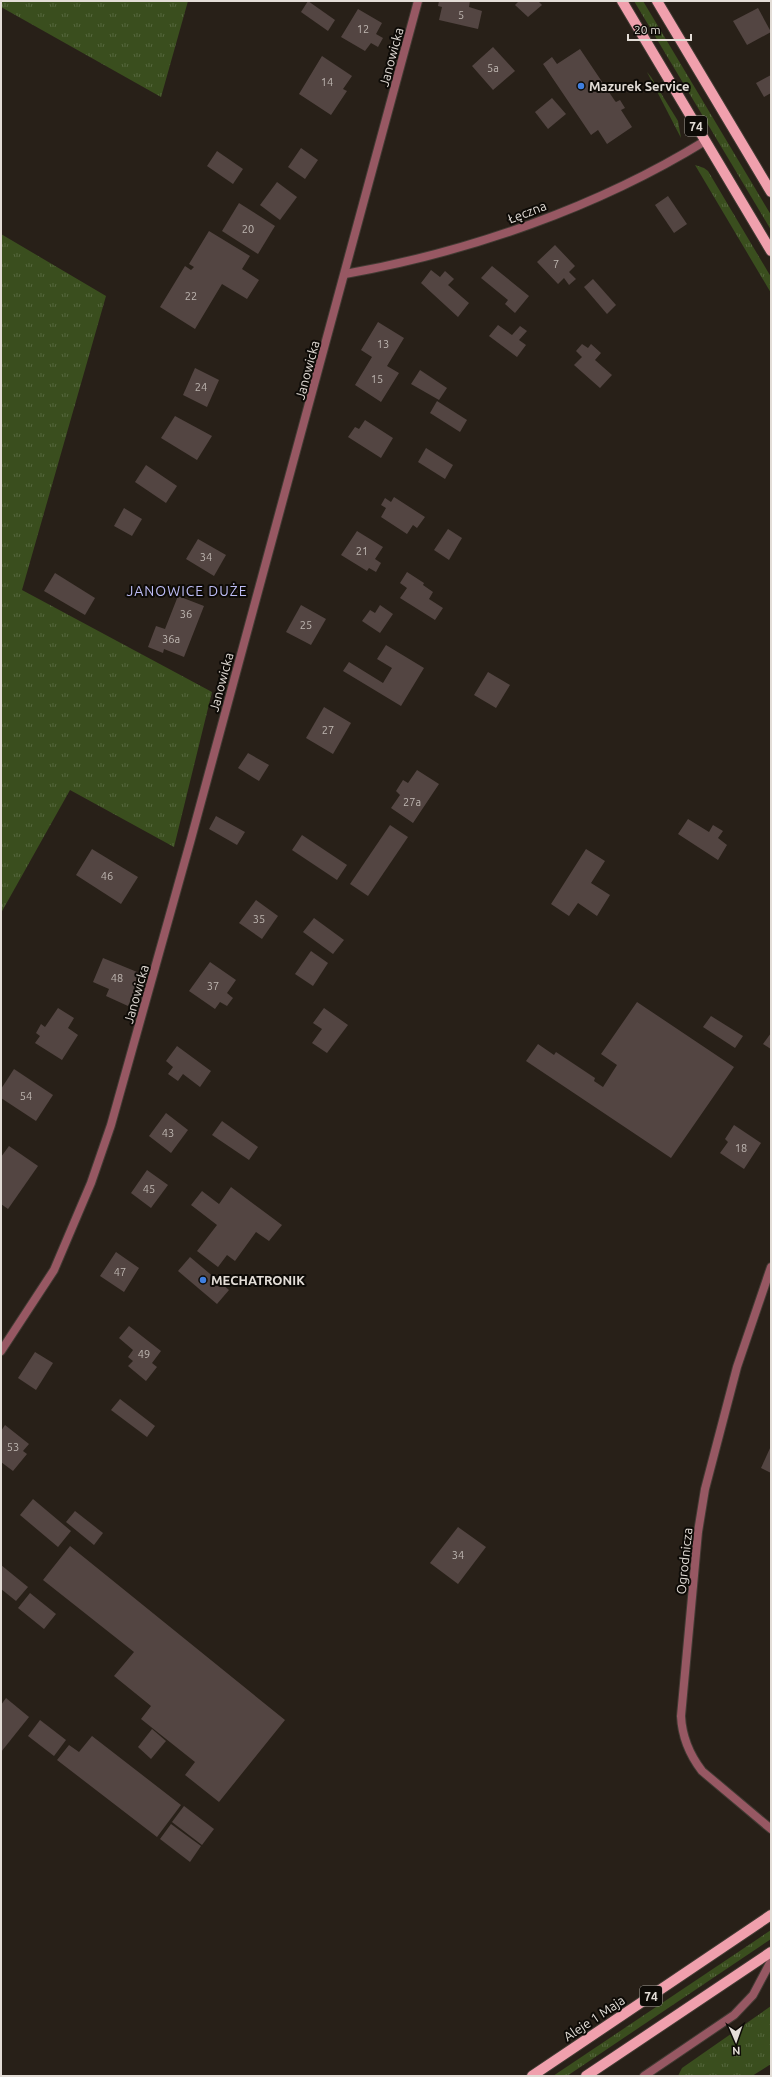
<svg xmlns="http://www.w3.org/2000/svg" width="772" height="2077" font-family="Ubuntu,sans-serif">
	<style>
		.grass { fill: url(#grass-tufts) }
		.building { fill: #534542 }
		.lines { fill: none; stroke-linecap: round; stroke-linejoin: round }
		.lane-casing { stroke: #423a33; stroke-width: 10 }
		.street-casing { stroke: #423a33; stroke-width: 10 }
		.primary-casing { stroke: #423a33; stroke-width: 12 }
		.lane { stroke: #975863; stroke-width: 8 }
		.street { stroke: #975863; stroke-width: 8 }
		.primary { stroke: #f0a0ad; stroke-width: 10 }
		.shop-dot { fill: #3f7fe0; stroke: #0e0b07; stroke-width: 1.5 }
		.labels { text-anchor: middle; dominant-baseline: central; stroke-width: 4; stroke-linejoin: round; paint-order: stroke }
		.number-label { font-size: 11px; fill: #bfb7b2 }
		.shield { fill: #0e0b07; stroke: #a39e99; stroke-width: 1 }
		.shield-label { font-size: 12px; font-weight: bold; fill: #e3ddd7 }
		.street-label { font-size: 13px; fill: #e3ddd7; stroke: #0e0b07 }
		.poi-label { font-size: 13px; font-weight: bold; fill: #e3ddd7; stroke: #0e0b07; text-anchor: start }
		.neighbourhood-label { font-size: 14px; letter-spacing: 1px; fill: #bebdf6; stroke: #0e0b07 }
	</style>
	<defs>
		<pattern id="grass-tufts" width="24" height="20" patternUnits="userSpaceOnUse"><rect width="24" height="20" fill="#3a4e1e"/><path d="M3 7l-1-3M5 7V3M7 7l1-3M15 17l-1-3M17 17v-4M19 17l1-3" fill="none" stroke="#56673e"/></pattern>
	</defs>
	<rect width="100%" height="100%" fill="#282018"/>
	<g class="grass">
		<polygon points="1,1 188,1 161,97 1,7"/>
		<polygon points="634,1 643,1 771,215 771,230"/>
		<polygon points="647,72 651,77 678,121 681,138"/>
		<polygon points="695,165 704,168 708,171 771,277 771,293"/>
		<polygon points="1,234 106,296 22,590 212,692 174,847 70,790 1,913"/>
		<polygon points="771,1930 771,1939 567,2076 553,2076"/>
		<polygon points="771,2006 771,2064 752,2076 678,2076 682,2068"/>
	</g>
	<g class="building">
		<polygon points="308,1 335,20 328,31 301,12"/>
		<polygon points="439,1 470,1 469,7 482,11 478,29 439,20 442,7 438,6"/>
		<polygon points="519,1 538,1 542,5 528,17 515,5"/>
		<polygon points="758,8 771,32 747,45 733,21"/>
		<polygon points="358,9 382,23 376,34 383,38 378,47 371,43 365,51 341,37"/>
		<polygon points="493,47 515,71 493,90 472,66"/>
		<polygon points="580,49 615,101 616,102 620,100 625,108 621,110 632,127 607,144 598,130 591,135 543,64 552,57 557,64"/>
		<polygon points="322,56 352,76 343,89 347,91 331,115 299,94"/>
		<polygon points="771,75 771,93 764,97 756,83"/>
		<polygon points="552,98 566,114 548,129 535,112"/>
		<polygon points="301,148 318,160 305,179 288,167"/>
		<polygon points="217,151 243,169 233,184 207,166"/>
		<polygon points="277,182 297,197 280,220 260,205"/>
		<polygon points="668,196 687,224 674,233 655,205"/>
		<polygon points="239,203 275,226 258,254 222,231"/>
		<polygon points="209,231 250,256 242,269 259,280 247,299 222,284 195,329 160,307 185,266 191,270 194,267 189,264"/>
		<polygon points="555,245 575,266 569,272 576,279 569,285 564,278 558,284 537,262"/>
		<polygon points="492,266 529,296 515,313 505,304 508,300 481,278"/>
		<polygon points="431,270 440,277 445,271 454,279 448,285 469,303 458,317 421,283"/>
		<polygon points="593,279 616,305 607,314 584,287"/>
		<polygon points="378,322 404,338 387,366 399,373 381,402 355,385 372,357 361,350"/>
		<polygon points="498,325 512,335 520,326 527,331 519,340 526,345 517,357 489,336"/>
		<polygon points="582,344 588,348 591,344 601,353 595,360 612,375 600,388 574,365 582,357 576,351"/>
		<polygon points="195,368 219,380 207,407 183,395"/>
		<polygon points="420,370 447,388 439,400 411,384"/>
		<polygon points="437,401 467,420 460,432 430,413"/>
		<polygon points="175,416 212,436 197,460 161,438"/>
		<polygon points="365,420 393,438 381,458 348,437 355,427 359,429"/>
		<polygon points="426,448 453,465 445,479 418,462"/>
		<polygon points="146,465 177,486 166,503 135,482"/>
		<polygon points="394,497 425,517 417,528 413,525 407,534 381,517 386,508 381,505 385,498 391,502"/>
		<polygon points="124,508 142,519 132,536 114,526"/>
		<polygon points="448,529 462,538 449,560 434,550"/>
		<polygon points="357,531 383,547 375,559 381,563 376,572 369,568 367,571 341,555"/>
		<polygon points="198,539 226,555 214,576 186,559"/>
		<polygon points="407,572 424,583 423,585 433,592 429,599 443,608 435,620 400,598 407,588 400,583"/>
		<polygon points="55,573 95,598 85,615 44,591"/>
		<polygon points="178,596 204,606 184,657 164,649 163,653 148,647 156,626 165,629"/>
		<polygon points="301,605 326,619 311,645 286,632"/>
		<polygon points="380,605 393,614 380,633 362,621 370,610 375,613"/>
		<polygon points="386,645 424,668 401,706 343,671 349,662 383,683 392,668 377,659"/>
		<polygon points="488,672 510,685 496,708 474,695"/>
		<polygon points="324,707 351,723 333,754 306,738"/>
		<polygon points="248,753 269,765 259,781 238,768"/>
		<polygon points="417,770 439,784 413,823 391,808 400,795 396,791 403,780 408,783"/>
		<polygon points="216,816 245,832 237,845 209,829"/>
		<polygon points="688,819 709,832 713,825 723,831 718,838 727,845 718,860 678,834"/>
		<polygon points="390,825 408,837 368,896 350,884"/>
		<polygon points="302,835 347,865 337,880 292,850"/>
		<polygon points="92,849 138,877 121,904 76,875"/>
		<polygon points="586,849 605,861 591,883 610,895 597,916 578,903 569,916 551,904"/>
		<polygon points="256,900 278,916 262,939 239,923"/>
		<polygon points="314,918 344,940 333,954 303,932"/>
		<polygon points="311,951 328,963 313,986 295,974"/>
		<polygon points="103,958 142,974 128,1006 106,996 109,989 93,982"/>
		<polygon points="210,962 236,980 227,993 233,998 227,1006 220,1002 215,1009 189,991"/>
		<polygon points="637,1002 734,1067 671,1158 526,1061 538,1044 554,1055 556,1052 595,1078 594,1081 603,1087 617,1065 601,1054"/>
		<polygon points="58,1008 74,1018 68,1028 78,1035 62,1060 35,1043 40,1036 36,1033 41,1024 45,1027"/>
		<polygon points="324,1008 348,1025 327,1053 312,1043 322,1029 313,1023"/>
		<polygon points="711,1016 743,1036 735,1048 703,1027"/>
		<polygon points="771,1033 771,1049 763,1044"/>
		<polygon points="177,1046 211,1071 200,1087 183,1074 178,1081 168,1074 173,1067 166,1061"/>
		<polygon points="14,1069 53,1095 36,1121 1,1098 1,1089"/>
		<polygon points="166,1113 188,1130 171,1153 149,1136"/>
		<polygon points="222,1121 258,1147 249,1160 212,1135"/>
		<polygon points="734,1125 761,1143 744,1169 720,1153 728,1142 725,1139"/>
		<polygon points="9,1146 38,1166 8,1209 1,1204 1,1157"/>
		<polygon points="147,1170 168,1185 151,1208 131,1193"/>
		<polygon points="231,1187 282,1225 269,1241 256,1232 235,1261 227,1255 218,1267 197,1251 217,1225 191,1205 202,1191 219,1204"/>
		<polygon points="116,1252 139,1268 124,1292 100,1276"/>
		<polygon points="190,1257 229,1290 217,1304 178,1271"/>
		<polygon points="129,1326 161,1351 152,1363 157,1367 146,1381 128,1366 133,1361 128,1357 133,1350 119,1338"/>
		<polygon points="35,1352 53,1363 36,1390 18,1378"/>
		<polygon points="120,1399 155,1426 147,1437 111,1410"/>
		<polygon points="5,1425 29,1444 23,1451 27,1454 13,1471 1,1462 1,1431"/>
		<polygon points="771,1446 771,1473 761,1468"/>
		<polygon points="33,1499 71,1531 58,1547 20,1515"/>
		<polygon points="75,1511 103,1533 94,1545 66,1522"/>
		<polygon points="458,1527 486,1547 458,1584 430,1563"/>
		<polygon points="70,1546 285,1720 219,1802 185,1775 195,1762 141,1719 151,1706 114,1676 134,1652 43,1580"/>
		<polygon points="1,1565 28,1587 16,1601 1,1589"/>
		<polygon points="30,1593 56,1614 44,1629 18,1608"/>
		<polygon points="6,1698 29,1717 1,1752 1,1705"/>
		<polygon points="40,1720 66,1740 54,1756 28,1736"/>
		<polygon points="152,1729 166,1741 151,1759 138,1747"/>
		<polygon points="92,1736 181,1805 157,1837 57,1760 69,1745 79,1752"/>
		<polygon points="184,1806 214,1829 202,1845 172,1822"/>
		<polygon points="171,1824 201,1846 190,1862 160,1839"/>
	</g>
	<g class="lines">
		<defs>
			<polyline id="lane" points="644,2076 734,2015 753,1995 771,1961"/>
			<g id="street">
				<path d="M345 274C469 252 598 207 705 141"/>
				<path d="M771 1267 737 1367 705 1489 698 1532 681 1716C682 1737 689 1754 702 1771L771 1829"/>
				<polyline points="1,1351 54,1270 91,1183 111,1125 191,839 418,1"/>
			</g>
			<g id="primary">
				<polyline points="622,1 771,251"/>
				<polyline points="657,1 771,192"/>
				<polyline points="532,2076 771,1915"/>
				<polyline points="586,2076 771,1952"/>
			</g>
		</defs>
		<use href="#lane" class="lane-casing"/>
		<use href="#street" class="street-casing"/>
		<use href="#primary" class="primary-casing"/>
		<use href="#lane" class="lane"/>
		<use href="#street" class="street"/>
		<use href="#primary" class="primary"/>
	</g>
	<g class="shop-dot">
		<circle cx="581" cy="86" r="4"/>
		<circle cx="203" cy="1280" r="4"/>
	</g>
	<g class="labels">
		<g class="number-label">
			<text x="461" y="15">5</text>
			<text x="363" y="29">12</text>
			<text x="493" y="68">5a</text>
			<text x="327" y="82">14</text>
			<text x="248" y="229">20</text>
			<text x="556" y="264">7</text>
			<text x="191" y="296">22</text>
			<text x="383" y="344">13</text>
			<text x="377" y="379">15</text>
			<text x="201" y="387">24</text>
			<text x="362" y="551">21</text>
			<text x="206" y="557">34</text>
			<text x="186" y="614">36</text>
			<text x="306" y="625">25</text>
			<text x="171" y="639">36a</text>
			<text x="328" y="730">27</text>
			<text x="412" y="802">27a</text>
			<text x="107" y="876">46</text>
			<text x="259" y="919">35</text>
			<text x="117" y="978">48</text>
			<text x="213" y="986">37</text>
			<text x="26" y="1096">54</text>
			<text x="168" y="1133">43</text>
			<text x="741" y="1148">18</text>
			<text x="149" y="1189">45</text>
			<text x="120" y="1272">47</text>
			<text x="144" y="1354">49</text>
			<text x="13" y="1447">53</text>
			<text x="458" y="1555">34</text>
		</g>
		<g class="shield">
			<rect x="685" y="116" width="22" height="20" rx="3"/>
			<rect x="640" y="1986" width="22" height="20" rx="3"/>
		</g>
		<g class="shield-label">
			<text x="696" y="126">74</text>
			<text x="651" y="1996">74</text>
		</g>
		<g class="street-label">
			<text transform="translate(391 57) rotate(-75)">Janowicka</text>
			<text transform="translate(527 212) rotate(-21)">Łęczna</text>
			<text transform="translate(307 370) rotate(-75)">Janowicka</text>
			<text transform="translate(221 682) rotate(-75)">Janowicka</text>
			<text transform="translate(136 994) rotate(-74)">Janowicka</text>
			<text transform="translate(684 1561) rotate(-84)">Ogrodnicza</text>
			<text transform="translate(594 2018) rotate(-34)">Aleje 1 Maja</text>
		</g>
		<g class="poi-label">
			<text x="589" y="86">Mazurek Service</text>
			<text x="211" y="1280">MECHATRONIK</text>
		</g>
		<g class="neighbourhood-label">
			<text x="187" y="591">JANOWICE DUŻE</text>
		</g>
	</g>
	<rect width="772" height="2077" fill="none" stroke="#e3ddd7" stroke-width="4"/>
	<g transform="translate(736 2041) rotate(178)" stroke="#0e0b07" stroke-width="3" paint-order="stroke">
	<path d="M0-3L7 15L0 10L-7 15Z" fill="#e3ddd7"/>
	<text y="-6" font-size="11" font-weight="bold" text-anchor="middle" fill="#e3ddd7">N</text>
	</g>
	<path d="M628 34v6h63v-6" fill="none" stroke="#e3ddd7" stroke-width="2"/>
	<text x="634" y="34" font-size="12" fill="#e3ddd7" stroke="#0e0b07" stroke-width="3" paint-order="stroke">20 m</text>
</svg>
